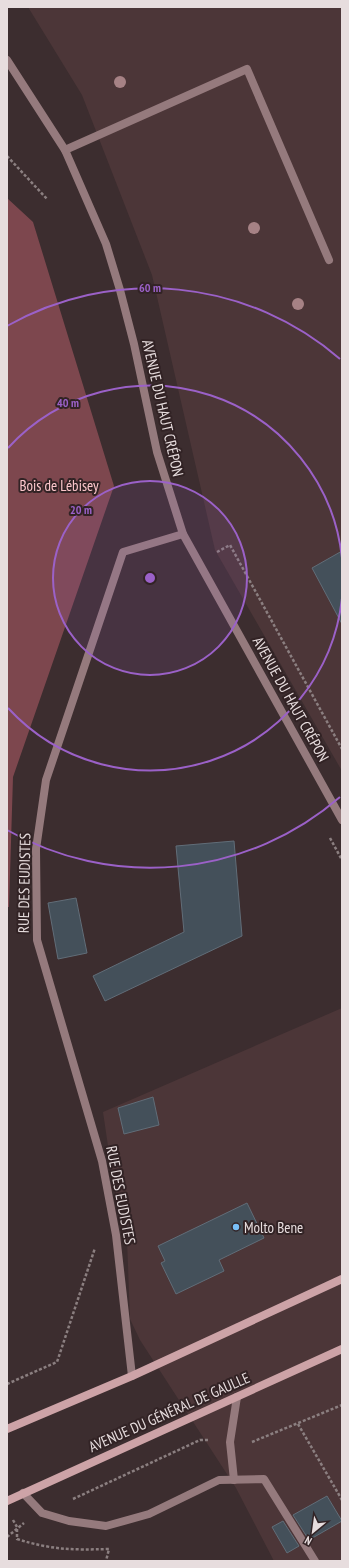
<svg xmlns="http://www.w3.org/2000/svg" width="349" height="1568" font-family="'PT Sans Narrow',sans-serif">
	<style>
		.built { fill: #4c3638 }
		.forest { fill: #7d474e }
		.building { fill: #44505a; stroke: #616d78 }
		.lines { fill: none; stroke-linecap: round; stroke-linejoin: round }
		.path { stroke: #8b7f80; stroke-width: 2.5; stroke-dasharray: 3 2; stroke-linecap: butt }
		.service { stroke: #957a7d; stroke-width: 8 }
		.minor { stroke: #957a7d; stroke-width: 8 }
		.tertiary { stroke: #957a7d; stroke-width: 8 }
		.secondary { stroke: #cda3a7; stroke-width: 8 }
		.tree { fill: #a68285 }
		.ring { fill: none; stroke: #9b61c8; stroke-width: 2 }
		.poi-dot { fill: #78bff7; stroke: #322325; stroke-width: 1.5 }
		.labels { text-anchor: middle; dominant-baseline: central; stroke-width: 4; stroke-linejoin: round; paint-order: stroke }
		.street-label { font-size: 15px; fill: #e7ddde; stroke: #322325 }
		.park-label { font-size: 15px; fill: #fdc7cc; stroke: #322325 }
		.poi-label { font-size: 15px; fill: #e7ddde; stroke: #322325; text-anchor: start }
		.centre { fill: #9b61c8; stroke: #322325; stroke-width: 2 }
		.ring-label { font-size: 12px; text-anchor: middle; font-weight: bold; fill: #9b61c8; stroke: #322325; stroke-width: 4; stroke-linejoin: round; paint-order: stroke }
	</style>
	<rect width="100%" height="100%" fill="#3c2d2f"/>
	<g class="built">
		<polygon points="28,7 342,7 342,771 215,550 152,275 82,95"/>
		<polygon points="342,1008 342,1561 274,1561 236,1488 140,1340 130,1319 127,1239 113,1180 103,1112"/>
	</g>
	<polygon class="forest" points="7,198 33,222 114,486 13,777 9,907 7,907"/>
	<g class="building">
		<polygon points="342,551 342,624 312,568"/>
		<polygon points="234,841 242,936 105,1001 93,976 184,932 176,846"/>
		<polygon points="76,898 87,953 58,959 48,903"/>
		<polygon points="153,1097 159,1125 124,1134 118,1108"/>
		<polygon points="247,1203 264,1238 219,1260 224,1271 176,1294 161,1263 165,1261 158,1246"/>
		<polygon points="327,1496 342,1521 309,1540 293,1515"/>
		<polygon points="283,1521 299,1546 287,1553 272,1527"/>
	</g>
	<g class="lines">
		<g class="path">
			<polyline points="7,156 47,199"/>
			<polyline points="217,552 230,545 342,749"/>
			<polyline points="330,838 342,860"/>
			<polyline points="7,1384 57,1362 95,1248"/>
			<polyline points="298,1424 342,1500"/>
			<polyline points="252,1442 342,1405"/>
			<polyline points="73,1499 200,1440 209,1440"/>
			<path d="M13 1520 17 1527V1539C52 1550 72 1550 109 1549L106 1561"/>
			<polyline points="7,1537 24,1523"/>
		</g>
		<g class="service">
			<polyline points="65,150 247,69 329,260"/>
			<polyline points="234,1480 230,1442 237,1397"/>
			<polyline points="23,1493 42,1513 69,1521 106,1526 149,1514 219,1480 264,1479 315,1561"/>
		</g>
		<polyline class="minor" points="132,1376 116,1235 102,1161 37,940 36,849 46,780 123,552 183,534"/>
		<polyline class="tertiary" points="7,60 65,150 106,244 120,290 134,344 157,452 183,534 342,820"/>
		<g class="secondary">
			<polyline points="7,1429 132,1376 342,1279"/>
			<polyline points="7,1501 342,1349"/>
		</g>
	</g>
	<g class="tree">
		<circle cx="120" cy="82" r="6"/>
		<circle cx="254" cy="228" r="6"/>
		<circle cx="298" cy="304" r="6"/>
	</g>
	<circle cx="150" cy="578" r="97" fill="#9b61c8" fill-opacity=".12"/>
	<g class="ring">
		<circle cx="150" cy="578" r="97"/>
		<path d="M342 598A193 193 0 0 1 8 708M8 448A193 193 0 0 1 342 558"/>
		<path d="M340 797A290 290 0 0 1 7 830M7 326A290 290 0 0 1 340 359"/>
	</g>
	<circle class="poi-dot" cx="236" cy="1227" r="4"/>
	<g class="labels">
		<g class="street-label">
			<text transform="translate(163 408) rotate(77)">AVENUE DU HAUT CRÉPON</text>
			<text transform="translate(291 699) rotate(61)">AVENUE DU HAUT CRÉPON</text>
			<text transform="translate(24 883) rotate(-89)">RUE DES EUDISTES</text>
			<text transform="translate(121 1195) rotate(79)">RUE DES EUDISTES</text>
			<text transform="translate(169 1412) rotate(-24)">AVENUE DU GÉNÉRAL DE GAULLE</text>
		</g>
		<g class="park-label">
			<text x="59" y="485">Bois de Lébisey</text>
		</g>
		<g class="poi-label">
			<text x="244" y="1227">Molto Bene</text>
		</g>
	</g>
	<circle cx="150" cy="578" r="6" class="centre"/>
	<g class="ring-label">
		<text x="150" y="292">60 m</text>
		<text x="68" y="407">40 m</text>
		<text x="81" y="514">20 m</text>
	</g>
	<rect width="349" height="1568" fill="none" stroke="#e7ddde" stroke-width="16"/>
	<g transform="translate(313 1532) rotate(209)" stroke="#322325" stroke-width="3" paint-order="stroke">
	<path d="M0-3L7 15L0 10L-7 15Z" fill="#e7ddde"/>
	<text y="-6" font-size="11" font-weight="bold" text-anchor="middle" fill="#e7ddde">N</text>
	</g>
</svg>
